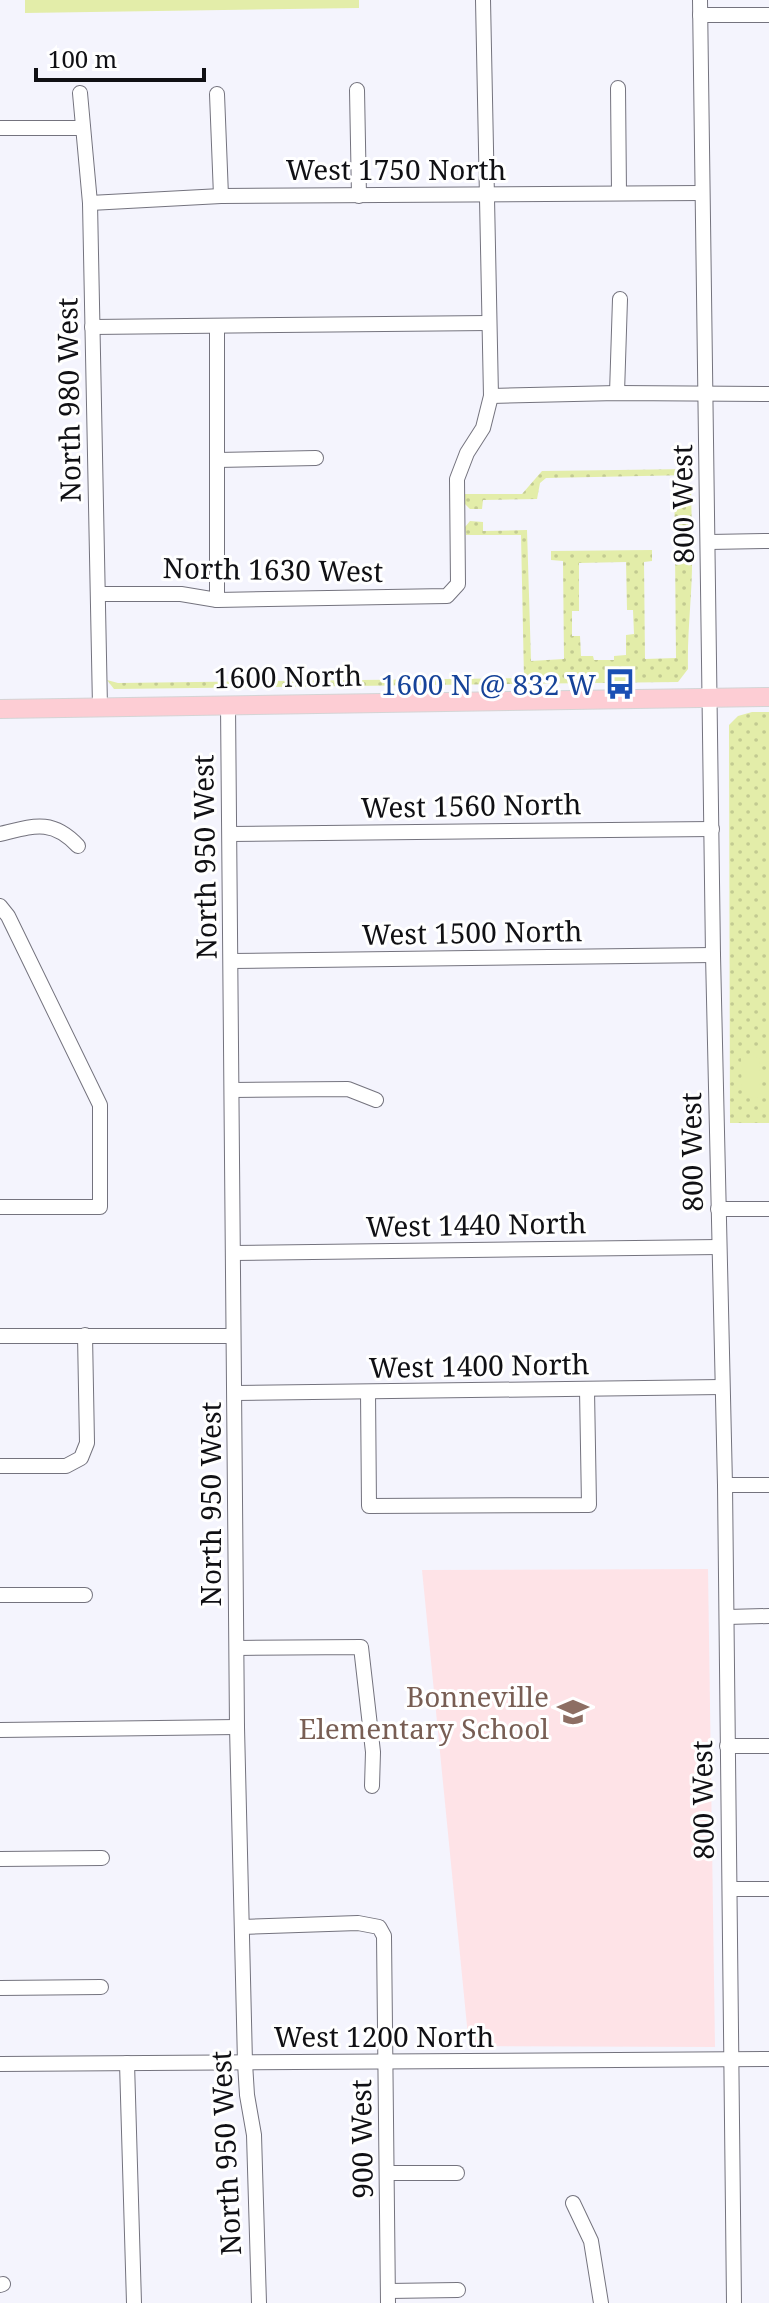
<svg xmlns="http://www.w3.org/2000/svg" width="769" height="2303" font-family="'Noto Serif',serif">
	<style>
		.education { fill: #fee3e7 }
		.grass { fill: url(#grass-dots); fill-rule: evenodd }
		.pitch { fill: #e3eda9 }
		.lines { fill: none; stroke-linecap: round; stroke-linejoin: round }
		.minor-casing { stroke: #74737e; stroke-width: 16 }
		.major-casing { stroke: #d4d4d5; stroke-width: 20 }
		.minor { stroke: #fff; stroke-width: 14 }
		.major { stroke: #fdcdd4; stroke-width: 18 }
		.labels { text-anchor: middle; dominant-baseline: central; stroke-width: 6; stroke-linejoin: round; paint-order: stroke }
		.street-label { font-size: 28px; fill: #101014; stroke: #fff }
		.transit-label { font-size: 28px; fill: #164399; stroke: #fff; text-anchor: end }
		.education-label { font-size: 28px; fill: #785e54; stroke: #fff; text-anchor: end }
	</style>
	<defs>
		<pattern id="grass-dots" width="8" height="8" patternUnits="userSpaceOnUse" patternTransform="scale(2)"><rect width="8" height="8" fill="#e3eda9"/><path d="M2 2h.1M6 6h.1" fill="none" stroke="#c2ca91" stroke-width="1.8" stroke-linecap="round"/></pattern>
	</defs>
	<rect width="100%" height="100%" fill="#f4f4fd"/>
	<polygon class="education" points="708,1569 715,2047 469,2046 422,1570"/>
	<g class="grass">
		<polygon points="691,469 691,475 546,478 540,483 537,499 483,500 482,509 470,509 465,504 465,494 522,494 542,471"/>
		<polygon points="674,487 691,487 692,537 675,537"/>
		<path d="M470 521 483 522V531L527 530 531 661 564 659 563 561 551 560V551L652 550V561L644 562 645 659 676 658 675 550H692C693 590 687 629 688 669L678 682 114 689 107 680 118 683 524 678 521 535H466L465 527ZM626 562 627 610H633L634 634 626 635V655L614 656V660H594L593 656H581L580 636H572V611H579V563Z"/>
		<polygon points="752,712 769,712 769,1123 730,1123 729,725 738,716"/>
	</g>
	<g class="pitch">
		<polygon points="25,0 359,0 359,8 25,13"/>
		<polygon points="759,1057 760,1097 742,1098 741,1058"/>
	</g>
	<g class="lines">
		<defs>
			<g id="minor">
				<polyline points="700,0 713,955 725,1485 734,2303"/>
				<polyline points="700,15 769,15"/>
				<polyline points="618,88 619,193"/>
				<polyline points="357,90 359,196"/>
				<polyline points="80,93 90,203 100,707"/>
				<polyline points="217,94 221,196"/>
				<polyline points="0,128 83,128"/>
				<polyline points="90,203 221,196 702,193"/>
				<polyline points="217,326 217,600"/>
				<polyline points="92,327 489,323"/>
				<polyline points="617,393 620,299"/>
				<polyline points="491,396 617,393 769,394"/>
				<polyline points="217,460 316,458"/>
				<polyline points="709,542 769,541"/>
				<polyline points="98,594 181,594 217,600 447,596 458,584 457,479 467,453 483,428 491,396 483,0"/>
				<polyline points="228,705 237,1727 245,2063 247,2095 254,2135 259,2303"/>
				<path d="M0 834C33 826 52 818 78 846"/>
				<polyline points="230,834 712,829"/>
				<polyline points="0,906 8,916 100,1105 100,1207 0,1207"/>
				<polyline points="231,961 713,955"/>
				<polyline points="232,1090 348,1089 376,1100"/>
				<polyline points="718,1209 769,1209"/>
				<polyline points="233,1253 719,1247"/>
				<polyline points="0,1336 233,1336"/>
				<polyline points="368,1392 369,1506 589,1505 587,1390"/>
				<polyline points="236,1393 722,1387"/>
				<polyline points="0,1466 66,1466 81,1458 87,1443 85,1335"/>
				<polyline points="725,1485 769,1485"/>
				<polyline points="0,1595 85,1595"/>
				<polyline points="727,1617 769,1616"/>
				<polyline points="237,1648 361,1647 373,1752 372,1786"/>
				<polyline points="0,1730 237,1727"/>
				<polyline points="727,1746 769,1746"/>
				<polyline points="0,1859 102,1858"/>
				<polyline points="730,1889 769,1889"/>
				<polyline points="242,1927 358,1923 379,1927 384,1936 388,2303"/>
				<polyline points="0,1988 101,1987"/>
				<polyline points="127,2063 134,2303"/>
				<polyline points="0,2064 769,2059"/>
				<polyline points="387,2173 457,2173"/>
				<polyline points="573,2203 591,2241 601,2303"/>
				<polyline points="0,2285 3,2284"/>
				<polyline points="388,2291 458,2290"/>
			</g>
			<polyline id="major" points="0,709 769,697"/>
		</defs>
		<use href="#minor" class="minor-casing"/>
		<use href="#major" class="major-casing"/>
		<use href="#minor" class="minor"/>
		<use href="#major" class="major"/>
	</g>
	<defs>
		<symbol id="bus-bare" viewBox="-9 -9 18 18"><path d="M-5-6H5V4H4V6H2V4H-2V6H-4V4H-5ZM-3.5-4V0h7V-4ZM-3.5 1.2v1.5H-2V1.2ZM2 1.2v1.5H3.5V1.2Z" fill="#1a4fb4" stroke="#fff" stroke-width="2.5" paint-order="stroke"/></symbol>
		<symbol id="school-bare" viewBox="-9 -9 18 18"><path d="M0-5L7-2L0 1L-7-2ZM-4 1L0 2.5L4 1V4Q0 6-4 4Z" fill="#8d6e63" stroke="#fff" stroke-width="2.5" paint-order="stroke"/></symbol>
	</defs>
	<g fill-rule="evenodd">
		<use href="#bus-bare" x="598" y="662" width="44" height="44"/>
		<use href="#school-bare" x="551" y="1690" width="44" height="44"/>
	</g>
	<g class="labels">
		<g class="street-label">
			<text x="396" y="169">West 1750 North</text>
			<text transform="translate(68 400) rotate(-91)">North 980 West</text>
			<text transform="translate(682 504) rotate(-91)">800 West</text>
			<text transform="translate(273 569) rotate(1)">North 1630 West</text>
			<text transform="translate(288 676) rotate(-1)">1600 North</text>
			<text transform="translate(471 805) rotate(-1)">West 1560 North</text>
			<text transform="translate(204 857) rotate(-91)">North 950 West</text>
			<text transform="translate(472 932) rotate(-1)">West 1500 North</text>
			<text transform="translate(691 1152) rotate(-91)">800 West</text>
			<text transform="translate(476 1224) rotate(-1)">West 1440 North</text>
			<text transform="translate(479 1365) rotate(-1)">West 1400 North</text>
			<text transform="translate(210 1504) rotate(-90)">North 950 West</text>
			<text transform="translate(702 1800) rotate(-91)">800 West</text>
			<text x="384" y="2036">West 1200 North</text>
			<text transform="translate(361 2139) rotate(-91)">900 West</text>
			<text transform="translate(225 2153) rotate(-93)">North 950 West</text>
		</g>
		<g class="transit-label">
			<text x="596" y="684">1600 N @ 832 W</text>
		</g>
		<g class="education-label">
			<text x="549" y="1696">Bonneville<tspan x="549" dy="32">Elementary School</tspan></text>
		</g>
	</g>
	<path d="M36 68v12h168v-12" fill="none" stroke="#101014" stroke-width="4"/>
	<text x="48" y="68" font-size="24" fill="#101014" stroke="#ffffff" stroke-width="6" paint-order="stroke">100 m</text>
</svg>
